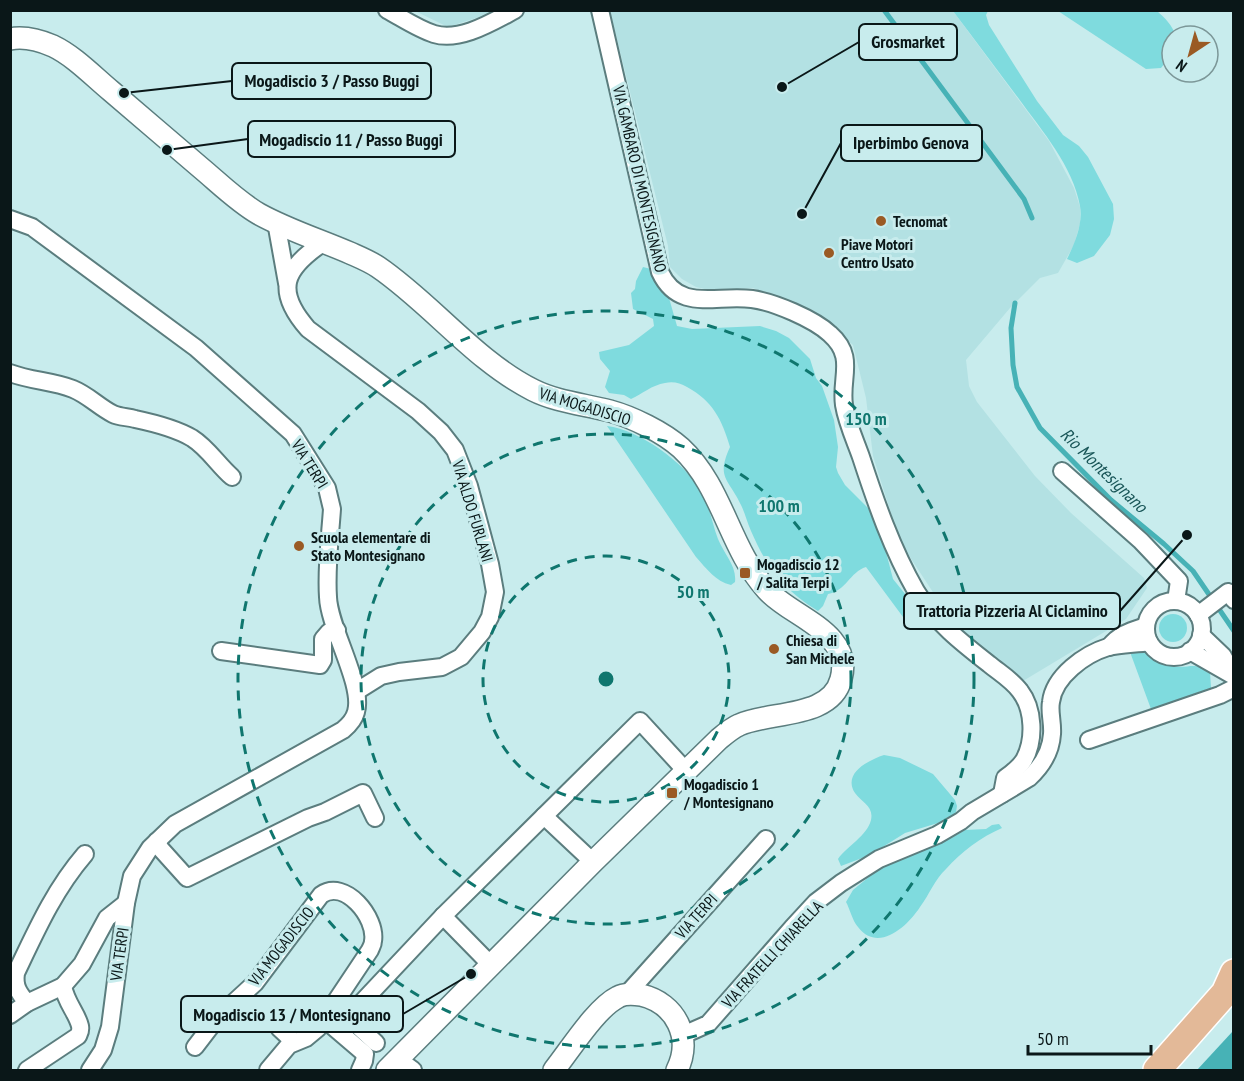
<svg xmlns="http://www.w3.org/2000/svg" width="1244" height="1081" font-family="'PT Sans Narrow',sans-serif">
	<style>
		.built { fill: #b3e1e3 }
		.green { fill: #7fdbde }
		.water { fill: #47b2b6 }
		.lines { fill: none; stroke-linecap: round; stroke-linejoin: round }
		.stream { stroke: #47b2b6; stroke-width: 5 }
		.minor-casing { stroke: #5b7d7e; stroke-width: 20 }
		.tertiary-casing { stroke: #5b7d7e; stroke-width: 24 }
		.primary-casing { stroke: #fff; stroke-width: 30 }
		.minor { stroke: #fff; stroke-width: 16 }
		.tertiary { stroke: #fff; stroke-width: 21 }
		.primary { stroke: #e3b998; stroke-width: 27 }
		.ring { fill: none; stroke: #0f766e; stroke-width: 3; stroke-dasharray: 10 8 }
		.poi-dot { fill: #9a5a24; stroke: #c8eced; stroke-width: 2 }
		.labels { text-anchor: middle; dominant-baseline: central; stroke-width: 6; stroke-linejoin: round; paint-order: stroke }
		.street-label { font-size: 16px; fill: #0a1718; stroke: #c8eced }
		.poi-label { font-size: 16px; font-weight: bold; fill: #0a1718; stroke: #c8eced; text-anchor: start }
		.water-label { font-size: 18px; font-style: italic; fill: #185557; stroke: #c8eced }
		.centre { fill: #0f766e; stroke: #c8eced; stroke-width: 3 }
		.ring-label { font-size: 18px; text-anchor: middle; font-weight: bold; fill: #0f766e; stroke: #c8eced; stroke-width: 6; stroke-linejoin: round; paint-order: stroke }
		.leader { fill: none; stroke: #0a1718; stroke-width: 2 }
		.callout-dot { fill: #0a1718; stroke: #c8eced; stroke-width: 2 }
		.callout { fill: #c8eced; stroke: #0a1718; stroke-width: 2 }
		.callout-label { font-size: 18px; text-anchor: middle; font-weight: bold; fill: #0a1718 }
	</style>
	<rect width="100%" height="100%" fill="#c8eced"/>
	<g class="built">
		<polygon points="415,11 498,11 448,27"/>
		<polygon points="610,11 953,11 1049,141 1074,188 1080,207 1080,224 1074,245 1058,273 1040,278 1010,308 966,360 969,386 977,402 1035,476 1071,513 1144,578 1147,588 1126,619 1023,681 965,635 944,609 900,542 873,456 866,398 853,345 830,326 803,309 753,288 713,291 696,287 682,279 670,267 668,246"/>
	</g>
	<g class="green">
		<path d="M953 11H988L986 15 989 25 1037 101 1063 135 1079 146 1088 157 1113 204 1114 219 1110 235 1094 256 1077 263 1067 259C1075 243 1083 224 1080 206 1073 166 1042 131 1019 99 997 70 975 40 953 11Z"/>
		<path d="M1058 11H1157C1165 18 1172 25 1176 36H1172V54L1161 68 1146 69Z"/>
		<path d="M643 267 651 269 669 298 677 326 692 329 760 326 776 331 789 338 810 359 816 378 822 386 834 420 838 447 836 467 838 473 845 485 871 511 886 552 893 579 918 610 917 621 903 617 866 567C850 572 846 591 828 594L823 606 818 611C783 589 767 568 751 531 747 522 745 513 741 505 728 478 716 478 730 447 722 420 713 401 687 387 680 383 673 381 665 383 652 385 642 394 631 399L624 395 609 393 605 387 610 371 600 359 599 352 629 345 654 326 653 319 633 309 631 293 635 289 636 281Z"/>
		<path d="M607 426C640 430 685 463 701 491 710 506 712 524 718 539 724 554 737 566 735 582L731 585C715 581 707 569 696 557Z"/>
		<circle cx="1173" cy="628" r="14"/>
		<path d="M1143 650C1152 658 1160 664 1173 666 1190 669 1193 661 1210 672L1211 688 1151 709 1130 652Z"/>
		<path d="M884 755 900 758 933 774 955 800 957 806 956 812 952 817 938 823 905 833 870 855 841 866 838 859C847 846 867 836 871 820 874 806 862 803 855 793 842 773 869 760 884 755Z"/>
		<path d="M999 824 1002 828C981 837 961 852 946 869 935 879 929 895 920 907 907 927 878 953 858 927 852 920 850 909 846 902L853 890 881 867 893 861 907 858 933 843 953 837 965 830 986 829 992 825Z"/>
	</g>
	<polygon class="water" points="1233,1031 1233,1070 1197,1070"/>
	<g class="lines">
		<g class="stream">
			<polyline points="884,10 1024,199 1032,218"/>
			<polyline points="1015,303 1011,328 1013,365 1017,387 1040,428 1111,500 1164,544 1193,571 1234,631"/>
		</g>
		<defs>
			<g id="minor">
				<path d="M387 10C402 18 418 29 434 34 460 42 492 22 515 10"/>
				<path d="M600 10 660 272C679 313 716 294 752 299 774 302 814 319 830 334 856 357 840 377 844 405 847 423 855 440 861 457 876 503 892 549 916 591 934 621 962 643 989 664 1000 673 1012 680 1020 691 1034 709 1035 740 1024 760 1019 768 1012 773 1005 778L1002 794"/>
				<path d="M10 219 32 227 196 348 293 434 327 488 332 509C330 538 326 568 328 597 329 628 364 685 356 712 354 720 349 725 343 730L175 824 150 848 132 876 126 903 110 1027 103 1050 90 1070"/>
				<polyline points="276,222 287,283"/>
				<path d="M324 242C284 269 274 290 308 329L418 411 441 432 455 450 469 486 490 564 495 592 490 617 482 632 461 657 442 667 399 672 381 676 357 691"/>
				<path d="M10 373C31 381 53 381 73 389 88 395 99 407 113 414 119 417 128 417 135 419 154 423 175 428 192 438 208 448 218 465 232 477"/>
				<polyline points="1062,471 1141,541 1179,581 1176,601"/>
				<circle cx="1174" cy="629" r="28"/>
				<polyline points="1198,615 1228,592 1234,600"/>
				<polyline points="1201,635 1223,656 1234,676"/>
				<path d="M1109 647C1119 634 1131 631 1146 626"/>
				<polyline points="221,651 320,665 323,660 323,639 329,632 337,630"/>
				<polyline points="1190,651 1232,675"/>
				<polyline points="1089,740 1220,695 1234,688"/>
				<polyline points="544,816 593,862"/>
				<polyline points="157,841 160,848 187,878 308,818 325,812 363,793 375,818"/>
				<polyline points="443,916 491,965"/>
				<polyline points="627,994 766,839"/>
				<path d="M27 1003C19 993 14 987 16 973 36 931 54 890 85 854"/>
				<polyline points="10,1015 27,1003 63,986 82,964 107,918 126,903"/>
				<polyline points="324,1019 365,1054 364,1061 360,1070"/>
				<polyline points="279,1028 294,1042"/>
				<path d="M683 1035 708 1024 792 928 816 902 841 883 879 859 937 835 961 821 972 812 1029 778C1042 766 1051 751 1052 734 1053 723 1049 712 1051 702 1054 676 1085 654 1108 647 1121 644 1136 644 1149 642"/>
				<polyline points="376,1043 348,1017 443,916 640,721 686,771"/>
				<path d="M195 1047 218 1017 255 983 321 895C345 878 377 918 373 941 373 945 371 947 370 950L318 1028 306 1038 289 1045 268 1070"/>
				<polyline points="398,1059 413,1070"/>
				<path d="M27 1070 78 1036C80 1032 81 1031 80 1026 77 1013 66 1003 63 986"/>
			</g>
			<g id="tertiary">
				<path d="M10 39C25 36 39 40 53 46 74 56 93 76 111 91 141 117 171 142 201 168 219 183 238 202 259 214 288 230 320 240 350 253 359 257 369 261 378 267 431 303 475 361 533 390 557 402 583 404 610 411 632 417 663 432 681 448 723 487 729 548 767 590 791 617 854 632 841 679 831 719 769 711 739 725 732 728 725 734 719 739L593 862 387 1070"/>
				<path d="M554 1070C570 1050 596 1008 618 997 625 993 633 994 641 995 676 1003 693 1038 677 1070"/>
			</g>
			<polyline id="primary" points="1157,1070 1225,993 1234,973"/>
		</defs>
		<use href="#minor" class="minor-casing"/>
		<use href="#tertiary" class="tertiary-casing"/>
		<use href="#primary" class="primary-casing"/>
		<use href="#minor" class="minor"/>
		<use href="#tertiary" class="tertiary"/>
		<use href="#primary" class="primary"/>
	</g>
	<g class="ring">
		<circle cx="606" cy="679" r="123"/>
		<circle cx="606" cy="679" r="245"/>
		<circle cx="606" cy="679" r="368"/>
	</g>
	<g class="poi-dot">
		<circle cx="881" cy="221" r="6"/>
		<circle cx="829" cy="253" r="6"/>
		<circle cx="299" cy="546" r="6"/>
		<rect x="739" y="567" width="12" height="12" rx="3"/>
		<circle cx="774" cy="649" r="6"/>
		<rect x="666" y="787" width="12" height="12" rx="3"/>
	</g>
	<g class="labels">
		<g class="street-label">
			<text transform="translate(640 179) rotate(77)">VIA GAMBARO DI MONTESIGNANO</text>
			<text transform="translate(585 406) rotate(17)">VIA MOGADISCIO</text>
			<text transform="translate(310 464) rotate(58)">VIA TERPI</text>
			<text transform="translate(473 511) rotate(73)">VIA ALDO FURLANI</text>
			<text transform="translate(696 916) rotate(-48)">VIA TERPI</text>
			<text transform="translate(281 946) rotate(-52)">VIA MOGADISCIO</text>
			<text transform="translate(119 954) rotate(-82)">VIA TERPI</text>
			<text transform="translate(772 954) rotate(-47)">VIA FRATELLI CHIARELLA</text>
		</g>
		<g class="poi-label">
			<text x="893" y="221">Tecnomat</text>
			<text x="841" y="244">Piave Motori<tspan x="841" dy="18">Centro Usato</tspan></text>
			<text x="311" y="537">Scuola elementare di<tspan x="311" dy="18">Stato Montesignano</tspan></text>
			<text x="757" y="564">Mogadiscio 12<tspan x="757" dy="18">/ Salita Terpi</tspan></text>
			<text x="786" y="640">Chiesa di<tspan x="786" dy="18">San Michele</tspan></text>
			<text x="684" y="784">Mogadiscio 1<tspan x="684" dy="18">/ Montesignano</tspan></text>
		</g>
		<g class="water-label">
			<text transform="translate(1104 470) rotate(44)">Rio Montesignano</text>
		</g>
	</g>
	<circle cx="606" cy="679" r="9" class="centre"/>
	<g class="ring-label">
		<text x="866" y="425">150 m</text>
		<text x="779" y="512">100 m</text>
		<text x="693" y="598">50 m</text>
	</g>
	<path class="leader" d="M782 87L859 42M124 93L232 81M167 150L248 139M802 214L841 143M1187 535L1120 611M471 974L403 1014"/>
	<g class="callout-dot">
		<circle cx="782" cy="87" r="6"/>
		<circle cx="124" cy="93" r="6"/>
		<circle cx="167" cy="150" r="6"/>
		<circle cx="802" cy="214" r="6"/>
		<circle cx="1187" cy="535" r="6"/>
		<circle cx="471" cy="974" r="6"/>
	</g>
	<g class="callout">
		<rect x="859" y="24" width="98" height="36" rx="6"/>
		<rect x="232" y="63" width="199" height="36" rx="6"/>
		<rect x="248" y="121" width="207" height="36" rx="6"/>
		<rect x="841" y="125" width="141" height="36" rx="6"/>
		<rect x="904" y="593" width="216" height="36" rx="6"/>
		<rect x="181" y="996" width="222" height="36" rx="6"/>
	</g>
	<g class="callout-label">
		<text x="908" y="48">Grosmarket</text>
		<text x="332" y="87">Mogadiscio 3 / Passo Buggi</text>
		<text x="351" y="146">Mogadiscio 11 / Passo Buggi</text>
		<text x="911" y="149">Iperbimbo Genova</text>
		<text x="1012" y="617">Trattoria Pizzeria Al Ciclamino</text>
		<text x="292" y="1021">Mogadiscio 13 / Montesignano</text>
	</g>
	<rect width="1244" height="1081" fill="none" stroke="#0a1718" stroke-width="24"/>
	<g transform="translate(1190 54) rotate(216)"><circle r="28" fill="#c8eced" stroke="#7c9798" stroke-width="1.5"/>
	<path d="M0-4.5L10 22L0 15L-10 22Z" fill="#9a5a24"/>
	<text y="-9" font-size="16" font-weight="bold" text-anchor="middle" fill="#0a1718">N</text>
	</g>
	<path d="M1028 1045v9h123v-9" fill="none" stroke="#0a1718" stroke-width="3"/>
	<text x="1037" y="1045" font-size="18" fill="#0a1718" stroke="#c8eced" stroke-width="4.5" paint-order="stroke">50 m</text>
</svg>
